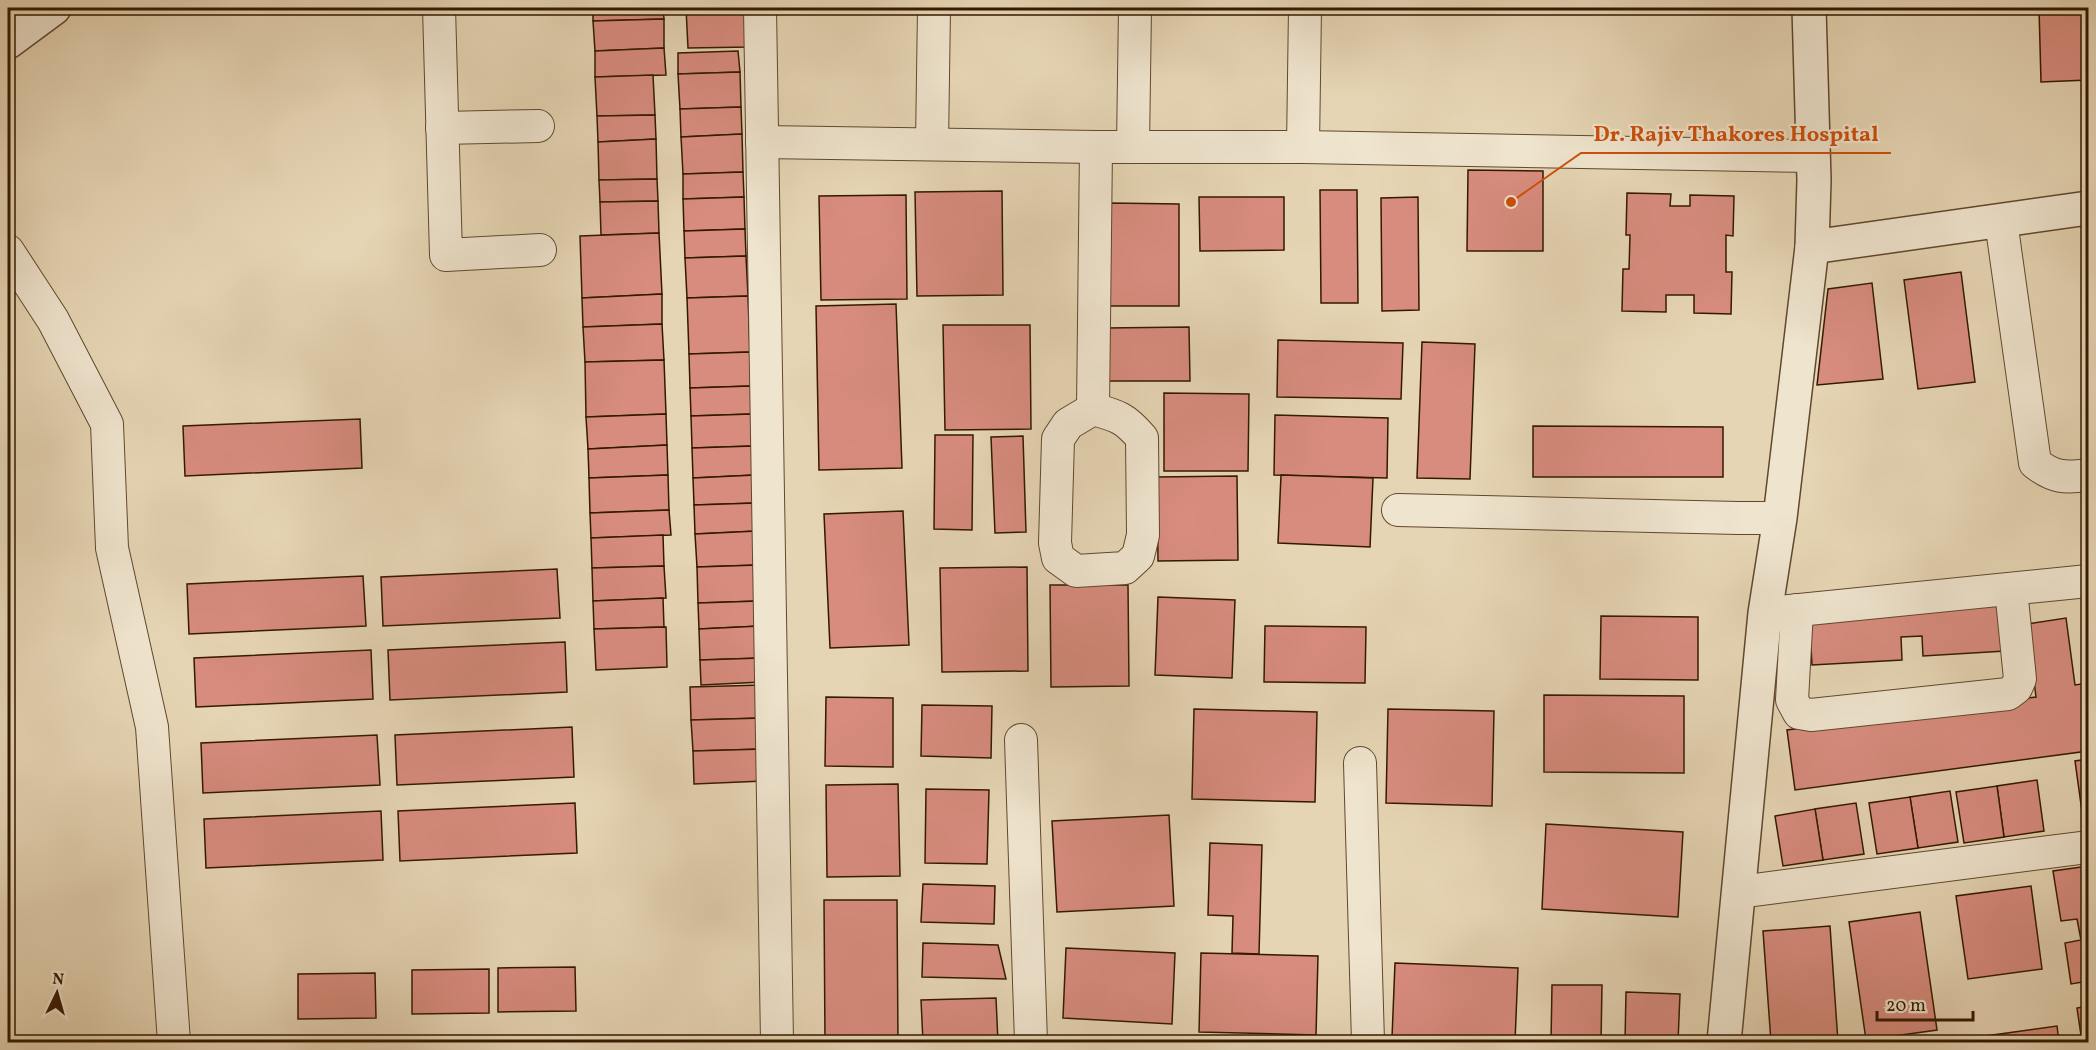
<svg xmlns="http://www.w3.org/2000/svg" width="2096" height="1050" font-family="Vollkorn,serif">
	<style>
		.building { fill: #d88c7e; stroke: #331900; stroke-width: 1.5 }
		.lines { fill: none; stroke-linecap: round; stroke-linejoin: round }
		.minor-casing { stroke: #60482d; stroke-width: 34 }
		.tertiary-casing { stroke: #60482d; stroke-width: 36 }
		.minor { stroke: #efe4ce; stroke-width: 32 }
		.tertiary { stroke: #efe4ce; stroke-width: 33 }
		.leader { fill: none; stroke: #cd4f0a; stroke-width: 2 }
		.callout-dot { fill: #cd4f0a; stroke: #efe4ce; stroke-width: 2 }
		.callout-label { font-size: 22px; text-anchor: middle; font-weight: bold; fill: #cd4f0a; stroke: #efe4ce; stroke-width: 4.5; stroke-linejoin: round; paint-order: stroke }
	</style>
	<rect width="100%" height="100%" fill="#e6d5b4"/>
	<filter id="stains"><feTurbulence type="fractalNoise" baseFrequency=".00333" numOctaves="4"/><feColorMatrix values="0 0 0 0 .2 0 0 0 0 .09 0 0 0 0 .02 0 0 0 .5 -.17"/></filter>
	<radialGradient id="worn" r=".72"><stop offset=".6" stop-color="#630" stop-opacity="0"/><stop offset="1" stop-color="#630" stop-opacity=".3"/></radialGradient>
	<g class="building">
		<polygon points="593,8 663,8 664,19 593,21"/>
		<polygon points="686,8 750,8 750,47 688,48"/>
		<polygon points="2039,8 2088,8 2088,80 2041,82"/>
		<polygon points="664,19 664,48 595,51 593,21"/>
		<polygon points="664,48 666,75 595,77 595,51"/>
		<polygon points="738,51 740,72 678,74 678,53"/>
		<polygon points="740,72 741,107 680,109 678,74"/>
		<polygon points="653,75 655,115 597,116 595,77"/>
		<polygon points="741,107 742,134 681,137 680,109"/>
		<polygon points="655,115 656,139 598,142 597,116"/>
		<polygon points="742,134 743,172 683,174 681,137"/>
		<polygon points="656,139 657,179 599,180 598,142"/>
		<polygon points="1468,170 1543,171 1543,251 1467,251"/>
		<polygon points="743,172 744,197 683,199 683,174"/>
		<polygon points="657,179 658,201 600,202 599,180"/>
		<polygon points="1320,190 1357,190 1358,303 1321,303"/>
		<polygon points="1002,191 1003,295 917,296 915,192"/>
		<polygon points="1627,193 1671,194 1670,206 1690,206 1690,195 1734,196 1733,236 1726,235 1726,272 1732,272 1731,314 1694,313 1694,295 1666,295 1666,312 1622,311 1623,269 1629,269 1630,235 1626,235"/>
		<polygon points="906,195 907,299 821,300 819,196"/>
		<polygon points="744,197 745,229 684,231 683,199"/>
		<polygon points="1199,197 1284,197 1284,250 1200,251"/>
		<polygon points="1418,197 1419,310 1382,311 1381,198"/>
		<polygon points="658,201 659,233 601,235 600,202"/>
		<polygon points="1110,203 1179,204 1179,306 1110,306"/>
		<polygon points="745,229 746,256 685,258 684,231"/>
		<polygon points="659,233 662,294 582,298 580,236"/>
		<polygon points="746,256 748,296 687,298 685,258"/>
		<polygon points="1961,272 1975,382 1918,389 1904,280"/>
		<polygon points="1872,283 1883,379 1817,385 1828,289"/>
		<polygon points="662,294 662,324 583,327 582,298"/>
		<polygon points="748,296 750,352 689,354 687,298"/>
		<polygon points="896,304 902,468 819,470 816,306"/>
		<polygon points="662,324 664,360 585,362 583,327"/>
		<polygon points="943,325 1030,325 1031,429 945,430"/>
		<polygon points="1189,327 1190,381 1105,381 1105,328"/>
		<polygon points="1278,340 1403,343 1401,399 1277,397"/>
		<polygon points="1422,342 1475,344 1470,479 1417,478"/>
		<polygon points="750,352 751,386 690,388 689,354"/>
		<polygon points="664,360 666,414 586,417 585,362"/>
		<polygon points="751,386 752,414 691,416 690,388"/>
		<polygon points="1164,393 1249,394 1248,471 1164,471"/>
		<polygon points="666,414 667,445 588,449 586,417"/>
		<polygon points="752,414 753,446 692,448 691,416"/>
		<polygon points="1275,415 1388,418 1387,478 1274,475"/>
		<polygon points="360,419 362,468 185,476 183,426"/>
		<polygon points="1533,426 1723,427 1723,477 1533,477"/>
		<polygon points="935,435 973,435 972,530 934,529"/>
		<polygon points="1023,436 1026,532 995,533 991,437"/>
		<polygon points="667,445 668,475 589,478 588,449"/>
		<polygon points="753,446 755,475 693,478 692,448"/>
		<polygon points="668,475 669,510 590,513 589,478"/>
		<polygon points="755,475 756,503 694,505 693,478"/>
		<polygon points="1281,475 1373,478 1370,547 1278,543"/>
		<polygon points="1237,476 1238,560 1158,561 1157,477"/>
		<polygon points="756,503 757,531 695,534 694,505"/>
		<polygon points="669,510 671,535 591,538 590,513"/>
		<polygon points="903,511 909,645 830,648 824,514"/>
		<polygon points="757,531 758,565 697,567 695,534"/>
		<polygon points="663,535 664,566 592,568 591,538"/>
		<polygon points="758,565 759,601 698,603 697,567"/>
		<polygon points="664,566 666,598 593,601 592,568"/>
		<polygon points="1027,567 1028,671 942,672 940,568"/>
		<polygon points="557,569 560,618 383,626 381,577"/>
		<polygon points="363,576 366,626 189,634 187,584"/>
		<polygon points="1050,585 1128,585 1129,686 1051,687"/>
		<polygon points="1158,597 1235,600 1232,678 1155,675"/>
		<polygon points="663,598 664,627 594,629 593,601"/>
		<polygon points="759,601 760,626 699,629 698,603"/>
		<polygon points="2002,602 2005,651 1923,656 1922,636 1901,637 1902,660 1812,665 1809,613"/>
		<polygon points="1601,616 1698,617 1698,680 1600,679"/>
		<polygon points="2066,618 2075,685 2088,683 2088,751 1795,790 1787,730 2036,697 2027,624"/>
		<polygon points="760,626 761,658 700,660 699,629"/>
		<polygon points="1265,626 1366,627 1365,683 1264,682"/>
		<polygon points="666,627 667,667 596,670 594,629"/>
		<polygon points="565,642 567,692 390,700 388,650"/>
		<polygon points="371,650 373,699 196,707 194,658"/>
		<polygon points="761,658 762,682 701,685 700,660"/>
		<polygon points="762,685 763,718 691,720 690,687"/>
		<polygon points="1544,695 1684,696 1684,773 1544,772"/>
		<polygon points="826,697 893,698 893,767 825,766"/>
		<polygon points="922,705 992,706 991,758 921,756"/>
		<polygon points="1194,709 1317,712 1315,802 1192,799"/>
		<polygon points="1388,709 1494,711 1492,806 1386,803"/>
		<polygon points="763,718 765,749 693,751 691,720"/>
		<polygon points="572,727 574,777 397,785 395,735"/>
		<polygon points="377,735 380,785 203,793 201,743"/>
		<polygon points="765,749 766,781 694,784 693,751"/>
		<polygon points="2088,759 2088,818 2083,819 2075,761"/>
		<polygon points="2037,780 2044,831 2004,837 1997,786"/>
		<polygon points="898,784 900,876 827,877 826,785"/>
		<polygon points="1997,786 2004,837 1964,843 1956,792"/>
		<polygon points="926,789 989,790 987,864 925,863"/>
		<polygon points="1950,791 1958,842 1918,848 1910,797"/>
		<polygon points="1910,797 1918,848 1877,854 1869,803"/>
		<polygon points="575,803 577,853 400,861 398,811"/>
		<polygon points="1856,803 1864,854 1823,860 1815,809"/>
		<polygon points="1815,809 1823,860 1783,866 1775,816"/>
		<polygon points="381,811 383,860 206,868 204,819"/>
		<polygon points="1169,815 1174,906 1057,912 1052,821"/>
		<polygon points="1546,824 1683,832 1678,917 1542,909"/>
		<polygon points="1210,843 1262,845 1259,954 1232,953 1233,916 1208,915"/>
		<polygon points="2088,866 2088,981 2071,984 2065,943 2081,940 2077,919 2061,921 2053,871"/>
		<polygon points="923,884 995,886 994,924 921,922"/>
		<polygon points="2031,886 2042,969 1968,979 1956,896"/>
		<polygon points="824,900 897,900 898,1042 825,1042"/>
		<polygon points="1920,912 1937,1030 1866,1040 1849,922"/>
		<polygon points="1830,926 1838,1042 1771,1042 1763,931"/>
		<polygon points="923,943 998,945 1006,979 922,977"/>
		<polygon points="1066,948 1175,953 1172,1024 1063,1018"/>
		<polygon points="1201,953 1318,956 1316,1035 1199,1032"/>
		<polygon points="1395,963 1518,968 1515,1042 1392,1038"/>
		<polygon points="575,967 576,1011 498,1012 498,968"/>
		<polygon points="489,969 489,1013 412,1014 412,970"/>
		<polygon points="375,973 376,1018 298,1019 298,974"/>
		<polygon points="1552,985 1602,985 1601,1042 1551,1042"/>
		<polygon points="1626,992 1680,994 1678,1042 1625,1042"/>
		<polygon points="996,998 998,1042 923,1042 921,1000"/>
		<polygon points="2088,1006 2088,1042 2082,1042 2077,1008"/>
		<polygon points="2057,1026 2059,1042 1964,1042 1964,1039"/>
	</g>
	<g class="lines">
		<defs>
			<g id="minor">
				<polyline points="439,8 446,255 540,250"/>
				<polyline points="760,8 777,1042"/>
				<polyline points="442,128 538,126"/>
				<polyline points="762,142 1096,147 1303,147 1813,156"/>
				<polyline points="932,144 934,8"/>
				<polyline points="1133,146 1135,8"/>
				<polyline points="1303,147 1305,8"/>
				<path d="M2001 221 2035 463C2054 478 2065 478 2088 475"/>
				<polyline points="8,251 53,320 107,424 112,548 152,727 174,1042"/>
				<path d="M1093 409C1118 416 1125 418 1142 438L1143 535 1138 556 1125 568 1076 571 1058 558 1055 543 1058 439 1068 424 1093 409 1096 147"/>
				<polyline points="1398,510 1738,518 1780,518"/>
				<polyline points="1797,610 1792,700 1799,713 1811,715 2008,694 2016,688 2020,679 2011,589"/>
				<polyline points="1778,612 2088,581"/>
				<polyline points="1021,740 1031,1042"/>
				<polyline points="1360,763 1368,1042"/>
				<polyline points="1739,892 2088,847"/>
			</g>
			<g id="tertiary">
				<polyline points="8,11 12,8"/>
				<polyline points="8,42 54,8"/>
				<polyline points="1812,247 2088,208"/>
				<polyline points="1724,1042 1765,613 1780,518 1812,247 1814,180 1809,8"/>
			</g>
		</defs>
		<use href="#minor" class="minor-casing"/>
		<use href="#tertiary" class="tertiary-casing"/>
		<use href="#minor" class="minor"/>
		<use href="#tertiary" class="tertiary"/>
	</g>
	<path class="leader" d="M1511 202L1581 153H1891"/>
	<circle class="callout-dot" cx="1511" cy="202" r="6"/>
	<g class="callout-label">
		<text x="1736" y="141">Dr. Rajiv Thakores Hospital</text>
	</g>
	<rect width="2096" height="1050" fill="none" stroke="#e6d5b4" stroke-width="30"/>
	<rect x="9" y="9" width="2078" height="1032" fill="none" stroke="#331900" stroke-width="3"/>
	<rect x="15" y="15" width="2066" height="1020" fill="none" stroke="#331900" stroke-width="1.5"/>
	<g transform="translate(57 993) rotate(5)" stroke="#efe4ce" stroke-width="4.5" paint-order="stroke">
	<path d="M0-4.5L10 22L0 15L-10 22Z" fill="#331900"/>
	<text y="-9" font-size="16" font-weight="bold" text-anchor="middle" fill="#331900">N</text>
	</g>
	<path d="M1877 1011v9h96v-9" fill="none" stroke="#331900" stroke-width="3"/>
	<text x="1886" y="1011" font-size="18" fill="#331900" stroke="#efe4ce" stroke-width="4.5" paint-order="stroke">20 m</text>
	<rect width="100%" height="100%" filter="url(#stains)"/>
	<rect width="100%" height="100%" fill="url(#worn)"/>
</svg>
